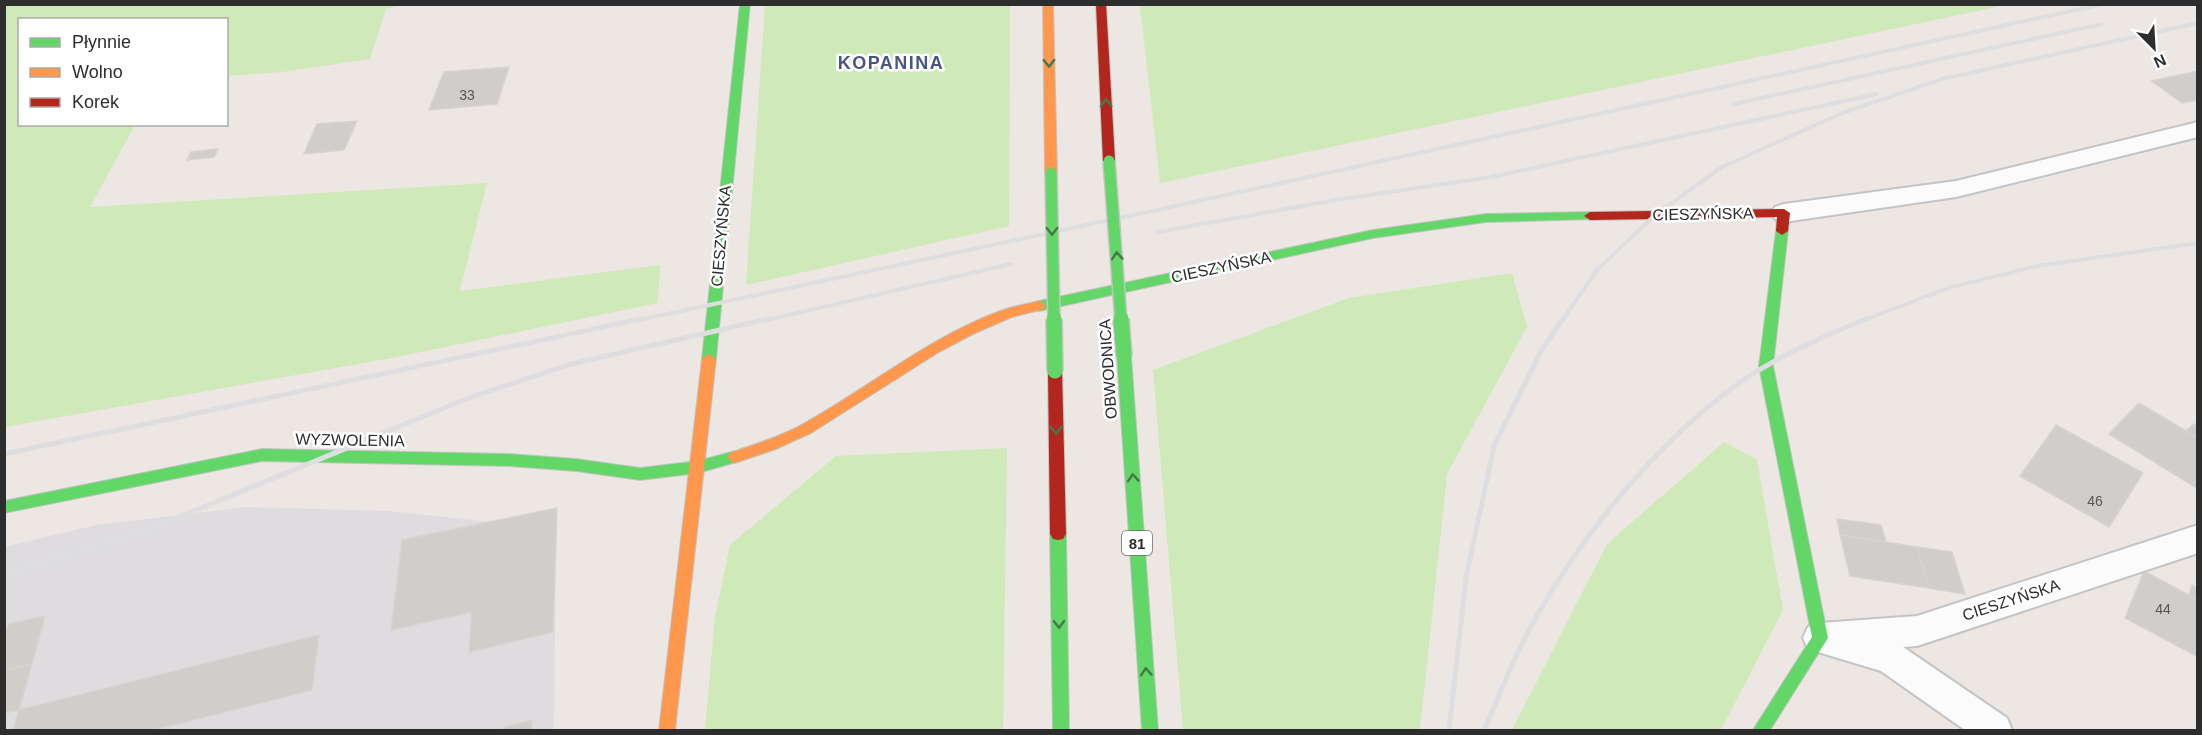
<svg xmlns="http://www.w3.org/2000/svg" width="2202" height="735" font-family="Helvetica,sans-serif">
	<style>
		.industrial { fill: #dfdcdf }
		.green { fill: #cfe9b9 }
		.building { fill: #d0cdca; stroke: #d7d3cf; stroke-width: 1.5 }
		.lines { fill: none; stroke-linecap: round; stroke-linejoin: round }
		.lane-casing { stroke: #c5c4c4; stroke-width: 4 }
		.fast-casing { stroke: #c5c4c4; stroke-width: 2 }
		.slow-casing { stroke: #c5c4c4; stroke-width: 2 }
		.jam-casing { stroke: #c5c4c4; stroke-width: 2 }
		.lane { fill: #fcfbfb; fill-rule: evenodd }
		.fast { fill: #63d668; fill-rule: evenodd }
		.slow { fill: #ff974d; fill-rule: evenodd }
		.jam { fill: #b3261e; fill-rule: evenodd }
		.rail-far1 { stroke: #dedee0; stroke-width: 4 }
		.rail { stroke: #dedee0; stroke-width: 5 }
		.fast-bridge-far1-casing { stroke: #c6c4c3; stroke-width: 14; stroke-linecap: butt }
		.fast-bridge-casing { stroke: #c6c4c3; stroke-width: 18; stroke-linecap: butt }
		.fast-bridge-far1 { stroke: #63d668; stroke-width: 11 }
		.fast-bridge { stroke: #63d668; stroke-width: 15 }
		.oneway { stroke: #457948 }
		.labels { text-anchor: middle; dominant-baseline: central; stroke-width: 5; stroke-linejoin: round; paint-order: stroke }
		.number-label { font-size: 14px; fill: #585756 }
		.shield { fill: #fff; stroke: #6c6c6c; stroke-width: 1.5 }
		.shield-label { font-size: 15px; font-weight: bold; fill: #2d2d2d }
		.street-label { font-size: 16px; fill: #2d2d2d; stroke: #fff }
		.far-district-label { font-size: 18px; font-weight: bold; letter-spacing: 1.5px; fill: #495683; stroke: #fff }
	</style>
	<rect width="100%" height="100%" fill="#ece7e3"/>
	<polygon class="industrial" points="247,507 389,511 556,529 554,730 5,730 4,547 96,525"/>
	<g class="green">
		<polygon points="4,5 402,5 386,9 370,59 282,72 227,76 226,20 20,20 20,124 135,125 90,207 487,183 460,291 660,265 658,303 392,358 5,427"/>
		<polygon points="765,5 1010,5 1009,226 746,285"/>
		<polygon points="1140,5 1140,4 2006,5 1160,183"/>
		<polygon points="1512,273 1527,327 1447,474 1420,730 1183,730 1153,370 1349,298"/>
		<polygon points="1724,442 1757,460 1783,610 1721,730 1512,730 1607,544"/>
		<polygon points="1007,448 1003,730 705,730 715,617 730,545 836,456"/>
	</g>
	<g class="building">
		<polygon points="509,67 497,104 429,110 444,72"/>
		<polygon points="2198,71 2198,100 2182,103 2152,81"/>
		<polygon points="357,121 344,150 304,154 317,124"/>
		<polygon points="218,149 214,157 187,160 191,152"/>
		<polygon points="2139,403 2198,438 2198,489 2109,434"/>
		<polygon points="2194,424 2198,426 2198,438 2186,431"/>
		<polygon points="2056,425 2143,473 2109,527 2020,476"/>
		<polygon points="557,508 553,632 469,652 472,612 391,630 402,540"/>
		<polygon points="1837,519 1881,525 1886,542 1840,535"/>
		<polygon points="1840,535 1917,547 1929,588 1850,576"/>
		<polygon points="1917,547 1952,552 1965,594 1929,588"/>
		<polygon points="2144,571 2198,600 2198,657 2125,618"/>
		<polygon points="2192,585 2198,589 2198,600 2189,596"/>
		<polygon points="45,616 32,664 4,671 4,637 9,624"/>
		<polygon points="319,635 312,690 154,730 13,730 19,710"/>
		<polygon points="32,664 19,710 4,713 4,671"/>
		<polygon points="532,720 532,730 495,730"/>
	</g>
	<g class="lines">
		<defs>
			<g id="lane">
				<polygon points="2198,122 2198,137 1956,197 1784,222 1775,219 1771,213 1775,207 1784,204 1956,181"/>
				<polygon points="2198,525 2198,553 1917,646 1903,647 2007,718 2012,730 1965,730 1881,671 1808,649 1803,638 1808,627 1820,623 1917,616"/>
			</g>
			<g id="fast">
				<polygon points="740,4 750,4 716,359 709,364 702,359"/>
				<polygon points="1590,212 1596,216 1594,219 1486,222 1373,238 1039,311 1033,306 1039,301 1373,230 1486,214"/>
				<polygon points="1782,227 1788,231 1773,366 1828,638 1770,730 1753,730 1812,637 1759,366 1776,231"/>
				<polygon points="1124,351 1131,356 1158,730 1142,730 1117,356"/>
				<polygon points="262,449 509,454 576,459 640,468 698,461 735,451 740,453 742,457 740,461 698,473 640,480 576,471 509,466 262,461 4,513 4,501"/>
				<polygon points="1058,528 1063,529 1066,534 1069,730 1053,730 1050,534 1053,529"/>
			</g>
			<g id="slow">
				<polygon points="1043,4 1053,4 1057,173 1051,177 1045,173"/>
				<path d="M1039 301 1044 303 1045 306 1044 309 1012 317 973 334 939 352 811 433 776 449 735 463 730 461 728 457 730 453C755 444 780 437 803 424 870 387 930 336 1003 310 1015 306 1027 304 1039 301Z"/>
				<polygon points="709,354 716,359 675,730 659,730 702,359"/>
			</g>
			<g id="jam">
				<polygon points="1096,4 1106,4 1115,161 1109,165 1103,161"/>
				<polygon points="1784,209 1790,213 1788,231 1782,235 1776,231 1777,217 1590,220 1584,216 1590,212"/>
				<polygon points="1055,366 1060,367 1062,371 1066,534 1063,539 1058,540 1053,539 1050,534 1048,371 1050,367"/>
			</g>
		</defs>
		<use href="#lane" class="lane-casing"/>
		<use href="#fast" class="fast-casing"/>
		<use href="#slow" class="slow-casing"/>
		<use href="#jam" class="jam-casing"/>
		<use href="#lane" class="lane"/>
		<use href="#fast" class="fast"/>
		<use href="#slow" class="slow"/>
		<use href="#jam" class="jam"/>
		<g class="rail-far1">
			<polyline points="1734,104 2102,24"/>
			<polyline points="1158,232 1336,200 1491,177 1877,94"/>
			<polyline points="634,321 1157,210 2103,4"/>
			<polyline points="762,321 1011,264"/>
			<polyline points="1562,321 1597,270 1655,215 1722,167 1840,114 1942,79 2198,23"/>
			<polyline points="1862,321 1948,288 2037,266 2198,243"/>
		</g>
		<g class="rail">
			<polyline points="4,454 641,319"/>
			<polyline points="4,574 150,529 471,397 571,364 768,319"/>
			<polyline points="1449,730 1466,578 1494,446 1541,351 1563,319"/>
			<path d="M1484 730C1498 698 1511 665 1527 634 1574 545 1651 448 1732 388 1773 358 1820 338 1866 319"/>
		</g>
		<defs>
			<g id="fast-bridge-far1">
				<polyline points="1109,161 1121,321"/>
				<polyline points="1051,173 1054,321"/>
			</g>
			<g id="fast-bridge">
				<polyline points="1054,319 1055,371"/>
				<polyline points="1121,319 1124,356"/>
			</g>
		</defs>
		<use href="#fast-bridge-far1" class="fast-bridge-far1-casing"/>
		<use href="#fast-bridge" class="fast-bridge-casing"/>
		<use href="#fast-bridge-far1" class="fast-bridge-far1"/>
		<use href="#fast-bridge" class="fast-bridge"/>
	</g>
	<defs><path id="oneway-chevron" d="M-2-3.5L2.5 0L-2 3.5" fill="none" stroke-width="1.6" stroke-linecap="round" stroke-linejoin="round" transform="scale(1.5)"/></defs>
	<g class="oneway">
		<use href="#oneway-chevron" transform="translate(1049 63) rotate(89)"/>
		<use href="#oneway-chevron" transform="translate(1106 103) rotate(-93)"/>
		<use href="#oneway-chevron" transform="translate(1052 231) rotate(89)"/>
		<use href="#oneway-chevron" transform="translate(1117 256) rotate(-94)"/>
		<use href="#oneway-chevron" transform="translate(1056 430) rotate(89)"/>
		<use href="#oneway-chevron" transform="translate(1133 478) rotate(-94)"/>
		<use href="#oneway-chevron" transform="translate(1059 624) rotate(89)"/>
		<use href="#oneway-chevron" transform="translate(1146 672) rotate(-94)"/>
	</g>
	<g class="labels">
		<g class="number-label">
			<text x="467" y="95">33</text>
			<text x="2095" y="501">46</text>
			<text x="2163" y="609">44</text>
		</g>
		<rect class="shield" x="1122" y="531" width="30" height="24" rx="4.5"/>
		<g class="shield-label">
			<text x="1137" y="543">81</text>
		</g>
		<g class="street-label">
			<text transform="translate(1703 214) rotate(-1)">CIESZYŃSKA</text>
			<text transform="translate(721 236) rotate(-85)">CIESZYŃSKA</text>
			<text transform="translate(1221 267) rotate(-12)">CIESZYŃSKA</text>
			<text transform="translate(1108 369) rotate(-94)">OBWODNICA</text>
			<text transform="translate(350 440) rotate(1)">WYZWOLENIA</text>
			<text transform="translate(2011 600) rotate(-18)">CIESZYŃSKA</text>
		</g>
		<g class="far-district-label">
			<text x="891" y="63">KOPANINA</text>
		</g>
	</g>
	<rect width="2202" height="735" fill="none" stroke="#2d2d2d" stroke-width="12"/>
	<rect x="18" y="18" width="210" height="108" fill="#ffffff" stroke="#ababab" stroke-width="1.5"/>
	<rect x="30" y="38" width="30" height="9" fill="#63d668" stroke="#ababab" stroke-width="1.5"/>
	<text x="72" y="48" font-size="18" fill="#2d2d2d">Płynnie</text>
	<rect x="30" y="68" width="30" height="9" fill="#ff974d" stroke="#ababab" stroke-width="1.5"/>
	<text x="72" y="78" font-size="18" fill="#2d2d2d">Wolno</text>
	<rect x="30" y="98" width="30" height="9" fill="#b3261e" stroke="#ababab" stroke-width="1.5"/>
	<text x="72" y="108" font-size="18" fill="#2d2d2d">Korek</text>
	<g transform="translate(2154 48) rotate(156)" stroke="#ffffff" stroke-width="4.5" paint-order="stroke">
	<path d="M0-4.5L10 22L0 15L-10 22Z" fill="#2d2d2d"/>
	<text y="-9" font-size="16" font-weight="bold" text-anchor="middle" fill="#2d2d2d">N</text>
	</g>
</svg>
